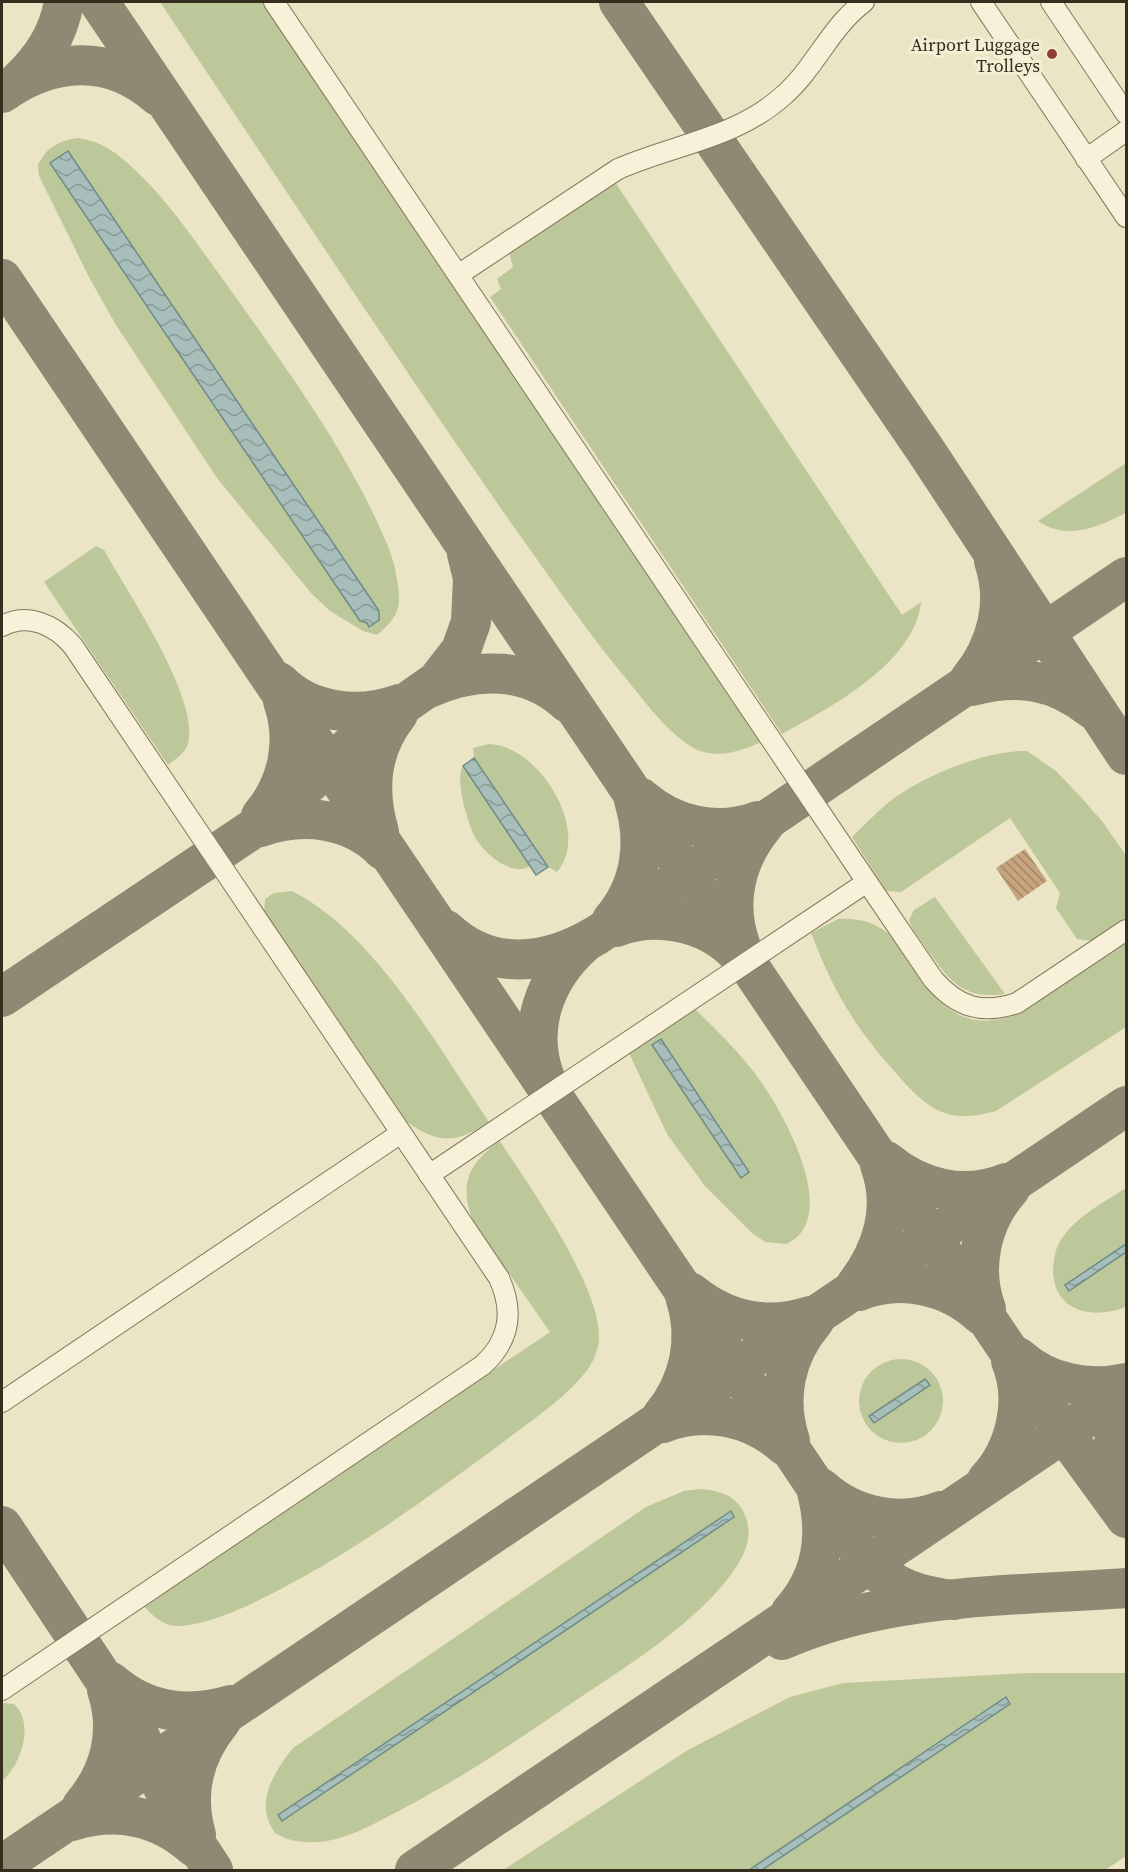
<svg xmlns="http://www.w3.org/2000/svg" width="1128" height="1872" font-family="'Source Serif 4',serif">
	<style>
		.grass { fill: #bdc89a; fill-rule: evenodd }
		.water { fill: url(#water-waves); stroke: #6e8c88; stroke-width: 1.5 }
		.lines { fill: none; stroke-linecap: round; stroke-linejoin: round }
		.taxiway { stroke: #908872; stroke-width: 40 }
		.building { fill: url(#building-back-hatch) }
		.minor-casing { stroke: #84775d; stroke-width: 22 }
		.minor { stroke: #f6f1d8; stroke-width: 20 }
		.poi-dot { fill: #8f3c32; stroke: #f3eed4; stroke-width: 2 }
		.labels { text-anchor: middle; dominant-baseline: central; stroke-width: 6; stroke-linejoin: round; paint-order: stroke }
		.poi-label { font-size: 18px; fill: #362d1f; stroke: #f3eed4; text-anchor: end }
	</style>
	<defs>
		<pattern id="water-waves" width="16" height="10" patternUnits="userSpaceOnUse" patternTransform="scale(1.5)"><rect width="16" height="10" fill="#a7beba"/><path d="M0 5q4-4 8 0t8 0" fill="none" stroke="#899b97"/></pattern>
		<pattern id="building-back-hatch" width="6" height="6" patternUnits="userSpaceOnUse" patternTransform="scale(1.5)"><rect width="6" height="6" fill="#c6a57e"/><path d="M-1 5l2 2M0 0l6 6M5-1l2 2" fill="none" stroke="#a28767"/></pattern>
	</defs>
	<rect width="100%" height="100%" fill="#ebe4c5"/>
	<g class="grass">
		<path d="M160 2H262L762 742C736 753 711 761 687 744 665 728 648 706 632 686 590 636 554 583 516 530 394 356 278 178 160 2Z"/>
		<path d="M78 138C92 140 104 145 115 153 160 187 194 240 227 285 284 365 349 453 387 544 394 560 398 580 399 597 400 614 389 625 377 635L363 631 330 611 311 593 217 478 116 325 91 281 39 176 38 165C47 147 58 141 78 138Z"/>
		<path d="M615 182 902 615 921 602C915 663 831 707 782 734L490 297 501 289 497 279 513 267 509 252Z"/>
		<path d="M1126 463V513C1098 527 1067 541 1038 521Z"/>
		<path d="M96 546 104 550C126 590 204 704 187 746 184 754 174 760 168 765L44 582Z"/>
		<path d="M489 744C539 745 592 832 557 872L548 867 474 758 473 748Z"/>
		<path d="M1027 751 1056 771 1078 794 1102 821 1125 854 1126 918 1092 941 1077 939 1056 908 1060 893 1010 818 901 892 886 891 852 837C865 825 878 810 893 799 926 775 986 750 1027 751Z"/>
		<path d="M463 766 530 866C513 878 485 854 476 839 468 825 454 778 463 766Z"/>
		<path d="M292 891C375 933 437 1046 489 1122 457 1143 440 1145 407 1122L264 912 265 899 274 893Z"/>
		<path d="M935 897 1005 994C962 1000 949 980 926 948 920 939 912 930 909 920L914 910Z"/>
		<path d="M838 919C858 918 871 921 888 933 927 982 948 1045 1025 1011L1126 942V1027L996 1111C977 1116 960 1119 942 1112 924 1105 909 1088 896 1073 855 1028 833 990 811 933Z"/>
		<path d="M695 1009C714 1028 733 1046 749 1066 777 1099 846 1217 786 1244L765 1242 752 1233 705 1186 667 1134 629 1053ZM661 1039 749 1172 741 1178 652 1045Z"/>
		<path d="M500 1141C528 1185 609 1296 598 1347 596 1352 594 1360 591 1364 576 1390 534 1419 510 1437 444 1486 375 1537 303 1577 269 1595 221 1623 181 1626 165 1627 153 1617 143 1605L550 1332 474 1223C458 1186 468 1163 500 1141Z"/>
		<path d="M1126 1188V1244L1066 1285 1069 1290 1126 1252V1307C1092 1320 1053 1312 1053 1269 1054 1261 1055 1250 1059 1243 1074 1217 1103 1203 1126 1188Z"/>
		<circle cx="901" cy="1401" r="42"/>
		<path d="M701 1489C721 1491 739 1496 746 1518 751 1532 748 1545 742 1557 710 1617 619 1671 563 1709 512 1744 461 1778 406 1807 385 1818 363 1831 340 1838 318 1844 295 1845 275 1833 254 1804 273 1773 293 1748L646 1507 684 1491Z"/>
		<polygon points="1029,1673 1126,1673 1126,1856 1105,1870 762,1870 1010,1704 1006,1698 749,1870 503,1870 688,1750 790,1697 843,1683"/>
		<path d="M2 1703 14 1704C35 1723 21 1765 2 1781Z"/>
	</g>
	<g class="water">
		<polygon points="68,151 379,611 379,620 369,627 367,623 360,621 50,163"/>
		<polygon points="474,758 548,867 536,875 463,766"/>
		<polygon points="661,1039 749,1172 741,1178 652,1045"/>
		<polygon points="1126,1244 1126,1252 1069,1291 1065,1285"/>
		<polygon points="925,1379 930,1385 874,1423 869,1416"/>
		<polygon points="731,1511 734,1517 282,1821 278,1815"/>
		<polygon points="1006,1697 1010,1704 762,1870 749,1870"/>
	</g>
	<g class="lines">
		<g class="taxiway">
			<polyline points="99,2 1064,1433 1126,1518"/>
			<polyline points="619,2 926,451 1126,755"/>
			<path d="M19 81C43 58 58 35 64 2"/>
			<path d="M2 93C52 58 109 53 158 96"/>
			<path d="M2 279 868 1564C894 1588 920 1596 954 1600"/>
			<path d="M970 679C997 646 1008 602 994 561"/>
			<path d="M279 682C310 714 360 718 399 704"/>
			<path d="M972 686C1017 674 1055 679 1092 709"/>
			<path d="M429 688C476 667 528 666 568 703"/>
			<path d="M641 798C673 826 717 836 758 821"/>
			<path d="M261 816C288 784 297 741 283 701"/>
			<path d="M261 827C303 812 351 818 383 850"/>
			<path d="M379 832C367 791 370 749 398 714"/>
			<path d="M612 920C641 886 647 843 634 800"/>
			<path d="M616 927C655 912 705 921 735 951"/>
			<path d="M446 930C491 972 547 965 597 935L1126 577"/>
			<path d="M741 947C725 903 735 860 764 825"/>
			<polyline points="2,997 275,814 369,729 437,681 461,650 471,622 473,578 467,554"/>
			<path d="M545 1078C526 1028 545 978 583 944"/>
			<path d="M886 1161C920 1189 964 1200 1006 1183"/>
			<path d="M856 1285C882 1251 896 1208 880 1165"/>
			<path d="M859 1291C900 1274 949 1285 981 1315"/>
			<path d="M690 1292C725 1321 766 1330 810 1316"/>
			<path d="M986 1309C971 1268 981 1221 1010 1189"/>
			<path d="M1018 1357C1048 1384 1088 1391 1126 1383"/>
			<path d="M662 1416C690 1382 699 1338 685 1296"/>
			<path d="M663 1423C704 1406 753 1417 785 1446"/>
			<path d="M790 1441C776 1398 785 1355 814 1321"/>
			<path d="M987 1480C1016 1449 1027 1400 1011 1361"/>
			<path d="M821 1488C853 1517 900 1527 941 1511"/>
			<path d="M1120 1505C1109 1468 1110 1438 1126 1403"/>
			<polyline points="2,1526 135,1726 173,1809 213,1870"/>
			<path d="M791 1612C822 1578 828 1535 817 1492"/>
			<path d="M782 1640C888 1593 1013 1596 1126 1588"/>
			<path d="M111 1682C145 1712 188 1718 231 1705"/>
			<path d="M82 1806C110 1773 121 1732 107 1690"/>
			<path d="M72 1821C116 1807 160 1816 194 1847"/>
			<path d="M196 1835C184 1793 193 1755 221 1721"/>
			<polyline points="2,1865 1126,1106"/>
			<polyline points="415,1870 1126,1391"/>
		</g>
	</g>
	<polygon class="building" points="1025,849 1047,881 1018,901 996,868"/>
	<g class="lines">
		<defs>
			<g id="minor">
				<path d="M274 2 867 882 933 979C957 1007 982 1015 1017 1003L1126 930"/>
				<polyline points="981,2 1126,217"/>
				<polyline points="1051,2 1126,114"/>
				<polyline points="1086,159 1126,131"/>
				<path d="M458 275 618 169C675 144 737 138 784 95 815 68 831 26 864 2"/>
				<path d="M2 626C28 612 55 625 73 646L499 1278C514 1311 510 1340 483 1365L2 1690"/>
				<polyline points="429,1175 867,882"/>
				<polyline points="2,1402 401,1133"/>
			</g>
		</defs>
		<use href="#minor" class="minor-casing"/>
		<use href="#minor" class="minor"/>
	</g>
	<circle class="poi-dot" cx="1052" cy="54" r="6"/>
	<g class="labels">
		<g class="poi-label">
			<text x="1040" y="44">Airport Luggage<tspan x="1040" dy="21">Trolleys</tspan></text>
		</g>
	</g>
	<rect width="1128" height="1872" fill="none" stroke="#362d1f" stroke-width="6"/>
</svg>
